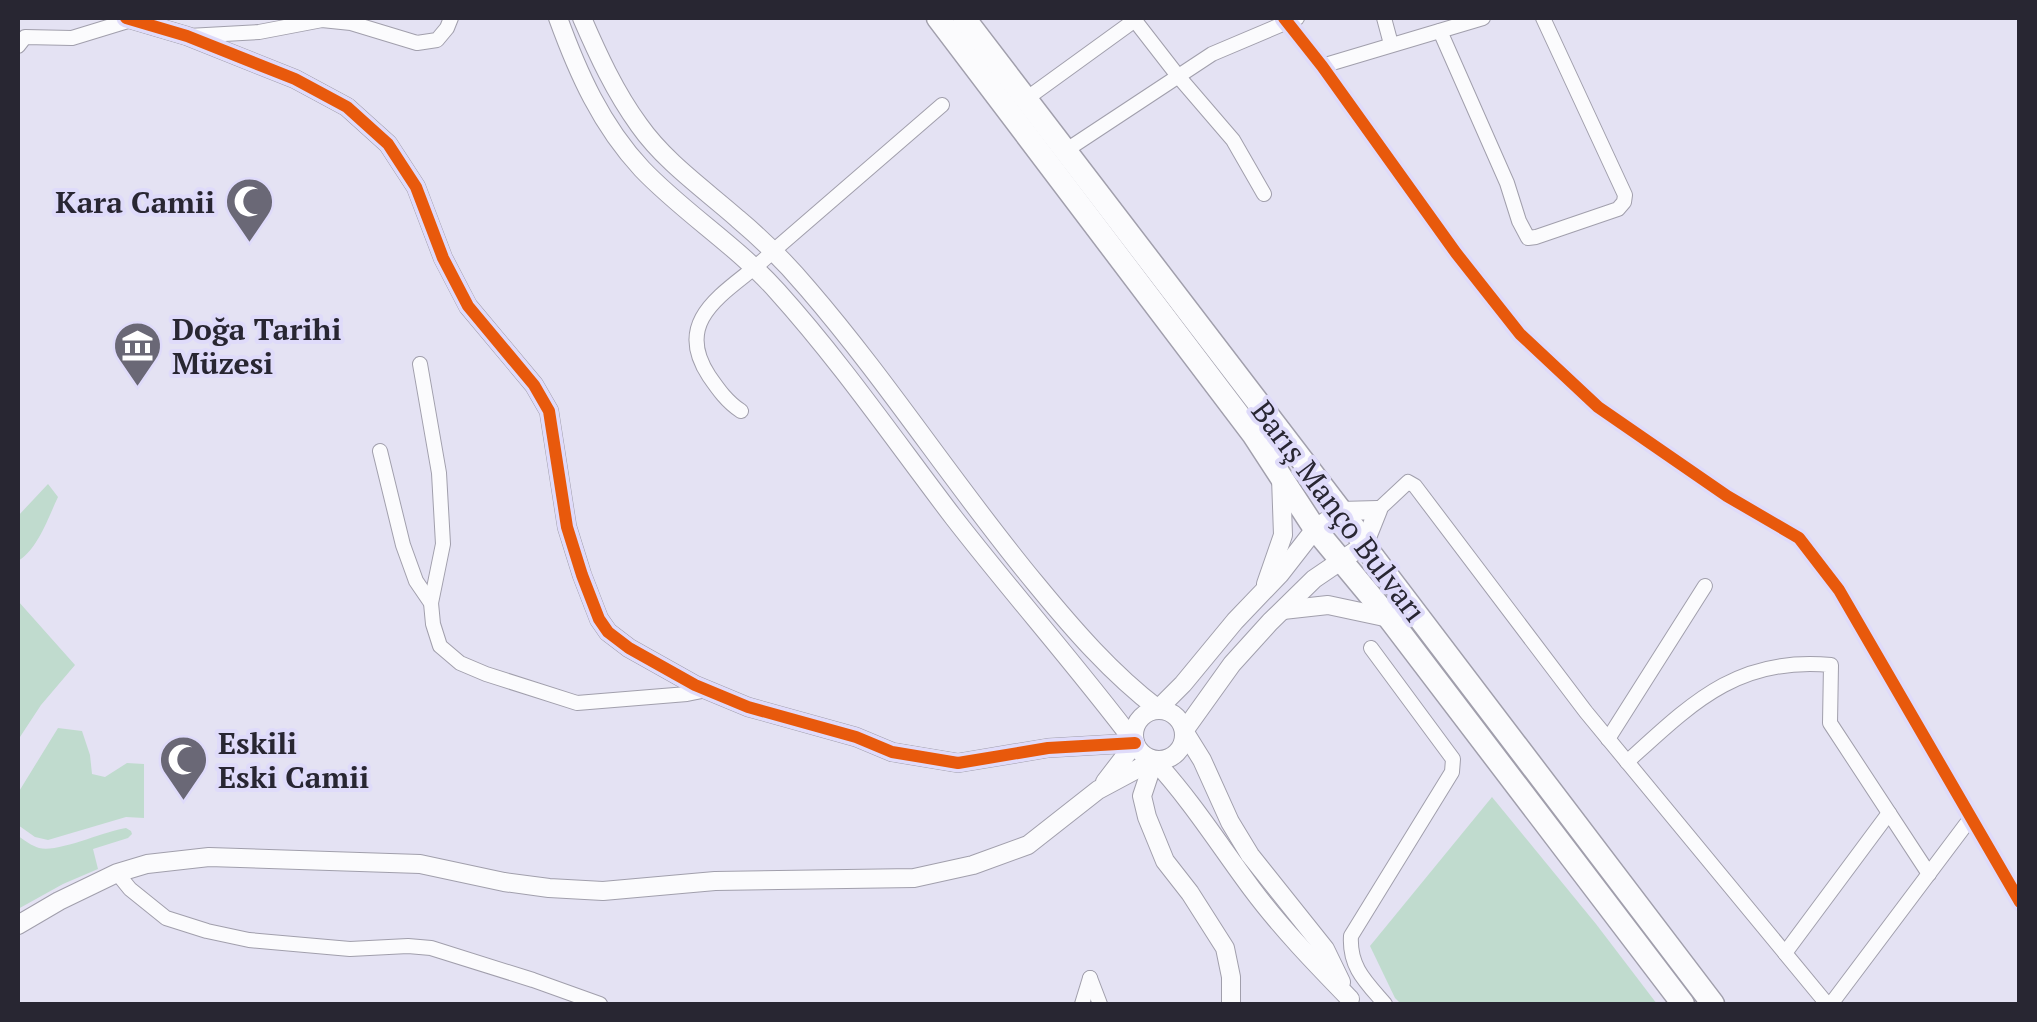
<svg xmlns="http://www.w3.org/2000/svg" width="2037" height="1022" font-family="'PT Serif',serif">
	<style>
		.green { fill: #c0dbce }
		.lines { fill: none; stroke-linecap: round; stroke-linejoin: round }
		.minor-casing { stroke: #a19fac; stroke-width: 16 }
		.tertiary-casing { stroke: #a19fac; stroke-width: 20 }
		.secondary-casing { stroke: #a19fac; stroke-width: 20 }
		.trunk-casing { stroke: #a19fac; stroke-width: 25 }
		.minor { stroke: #fbfbfd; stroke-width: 14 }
		.tertiary { stroke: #fbfbfd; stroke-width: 18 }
		.secondary { stroke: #fbfbfd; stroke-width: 18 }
		.trunk { stroke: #fbfbfd; stroke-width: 22 }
		.cycleway-casing { stroke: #dfdbfa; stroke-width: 19 }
		.cycleway { stroke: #e8590c; stroke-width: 12 }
		.labels { text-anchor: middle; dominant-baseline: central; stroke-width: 8; stroke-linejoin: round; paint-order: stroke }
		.poi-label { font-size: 30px; font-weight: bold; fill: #282632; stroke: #dfdbfa; text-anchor: start }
		.street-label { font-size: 30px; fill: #282632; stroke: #dfdbfa }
	</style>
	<rect width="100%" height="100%" fill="#e4e2f3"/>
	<g class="green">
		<path d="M48 484 58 497C48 518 38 549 18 561V516Z"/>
		<polygon points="18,601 75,665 41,705 18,740"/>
		<polygon points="58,728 82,731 90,755 92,774 105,777 127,763 144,764 144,818 126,817 48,840 35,837 18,825 18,793"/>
		<polygon points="1492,797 1596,924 1657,1004 1401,1004 1395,998 1370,946"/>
		<path d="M126 828 131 831 132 834 128 838 93 849 98 869 63 884 18 909V836C24 840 32 846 39 848 58 853 104 831 126 828Z"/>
	</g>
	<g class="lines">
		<defs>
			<g id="minor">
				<polyline points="1133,18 1178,76 1233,140 1264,194"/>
				<polyline points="1284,18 1322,66 1456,253 1520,334 1598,407 1727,496 1799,538 1839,590 2020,902"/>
				<polyline points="1384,18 1391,44"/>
				<polyline points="1440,31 1507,183 1519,221 1528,238 1536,237 1618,209 1624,202 1625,195 1543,18"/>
				<polyline points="188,36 259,32 322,20 351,23 417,43 437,40 447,28 451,18"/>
				<polyline points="18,46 25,37 72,38 131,20"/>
				<polyline points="1322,66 1483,18"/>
				<polyline points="1026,99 1135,20"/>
				<polyline points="1065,151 1212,54 1297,18"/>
				<polyline points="420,364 439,473 443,544 431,603"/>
				<path d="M741 411C727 402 718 389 709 376 668 314 737 288 772 252L942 105"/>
				<polyline points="380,451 403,545 416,581 431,603 433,624 440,646 460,663 486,674 577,703 687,694 707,690"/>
				<polyline points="1378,510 1408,482 1415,486 1586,712 1827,1004"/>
				<path d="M1371 648 1453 759 1452 772 1351 936C1349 967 1366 982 1385 1004"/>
				<polyline points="1608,739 1705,586"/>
				<path d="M1627 762C1691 704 1737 656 1831 665L1830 723 1929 874"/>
				<polyline points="117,873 130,889 166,918 207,931 249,940 350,949 408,946 431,948 533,980 600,1004"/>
				<polyline points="1785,953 1889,813"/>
				<polyline points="1090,978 1100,1004"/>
				<polyline points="1082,1004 1090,978"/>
				<polyline points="1831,1004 1970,819"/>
			</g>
			<g id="tertiary">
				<polyline points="126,18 187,36 295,79 347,107 388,144 416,187 443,258 468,306 534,385 549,411 567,527 582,575 599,619 608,632 629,648 695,685 748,707 856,737 892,752 958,763 1048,748 1135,743"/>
				<polyline points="1184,731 1202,760 1230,822 1250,855 1325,949 1341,982"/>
				<path d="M1231 1004V977L1225 948 1190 893 1165 861 1147 817 1142 796 1154 760C1191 800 1220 846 1252 889 1281 928 1316 964 1350 999"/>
			</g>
			<g id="secondary">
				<path d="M558 18C578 73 601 125 642 169 684 213 736 245 777 291 841 362 896 442 954 518 1013 594 1077 666 1135 743L1105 782"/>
				<path d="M582 18C598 55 615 92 639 125 665 162 704 189 738 219 763 240 787 264 808 289 889 383 957 489 1036 584 1073 629 1111 673 1158 709L1183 684 1235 621 1280 574 1315 529 1340 511 1378 510 1364 545 1314 579 1270 622 1232 664 1184 731"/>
				<polyline points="1266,584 1283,535 1281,478"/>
				<polyline points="1283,610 1328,605 1389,618"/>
				<circle cx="1159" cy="735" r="25"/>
				<polyline points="18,925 59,901 117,873 147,864 209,857 420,864 504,882 549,888 603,891 715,881 914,878 973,865 1028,845 1098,790 1154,760"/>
			</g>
			<g id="trunk">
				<polyline points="938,18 1253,434 1315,529 1389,618 1683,1004"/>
				<polyline points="964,18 1354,528 1364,545 1713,1004"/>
			</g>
		</defs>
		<use href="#minor" class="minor-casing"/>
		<use href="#tertiary" class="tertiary-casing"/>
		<use href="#secondary" class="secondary-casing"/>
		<use href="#trunk" class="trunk-casing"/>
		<use href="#minor" class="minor"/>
		<use href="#tertiary" class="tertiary"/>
		<use href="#secondary" class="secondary"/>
		<use href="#trunk" class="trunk"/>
		<defs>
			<g id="cycleway">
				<polyline points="126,18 187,36 295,79 347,107 388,144 416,187 443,258 468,306 534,385 549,411 567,527 582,575 599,619 608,632 629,648 695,685 748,707 856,737 892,752 958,763 1048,748 1135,743"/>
				<polyline points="1284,18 1322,66 1456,253 1520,334 1598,407 1727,496 1799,538 1839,590 2020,902"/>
			</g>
		</defs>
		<use href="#cycleway" class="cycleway-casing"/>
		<use href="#cycleway" class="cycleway"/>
	</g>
	<defs>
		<symbol id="mosque-pin" viewBox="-11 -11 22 30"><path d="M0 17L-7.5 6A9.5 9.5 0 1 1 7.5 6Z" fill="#6a6876" stroke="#dfdbfa"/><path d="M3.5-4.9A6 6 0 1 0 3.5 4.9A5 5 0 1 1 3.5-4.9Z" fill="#fff"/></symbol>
		<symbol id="museum-pin" viewBox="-11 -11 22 30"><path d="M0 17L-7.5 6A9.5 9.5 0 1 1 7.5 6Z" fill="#6a6876" stroke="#dfdbfa"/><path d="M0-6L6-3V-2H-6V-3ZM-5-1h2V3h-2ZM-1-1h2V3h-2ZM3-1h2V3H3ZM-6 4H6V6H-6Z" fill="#fff"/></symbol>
	</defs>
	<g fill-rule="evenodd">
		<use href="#mosque-pin" x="222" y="174" width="55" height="75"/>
		<use href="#museum-pin" x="110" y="318" width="55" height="75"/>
		<use href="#mosque-pin" x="156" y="732" width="55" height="75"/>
	</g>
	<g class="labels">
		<g class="poi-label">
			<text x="215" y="202" text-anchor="end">Kara Camii</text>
			<text x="172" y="329">Doğa Tarihi<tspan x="172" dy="34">Müzesi</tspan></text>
			<text x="218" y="743">Eskili<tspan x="218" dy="34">Eski Camii</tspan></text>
		</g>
		<g class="street-label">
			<text transform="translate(1339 511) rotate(53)">Barış Manço Bulvarı</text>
		</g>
	</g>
	<rect width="2037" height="1022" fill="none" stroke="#282632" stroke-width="40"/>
</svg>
